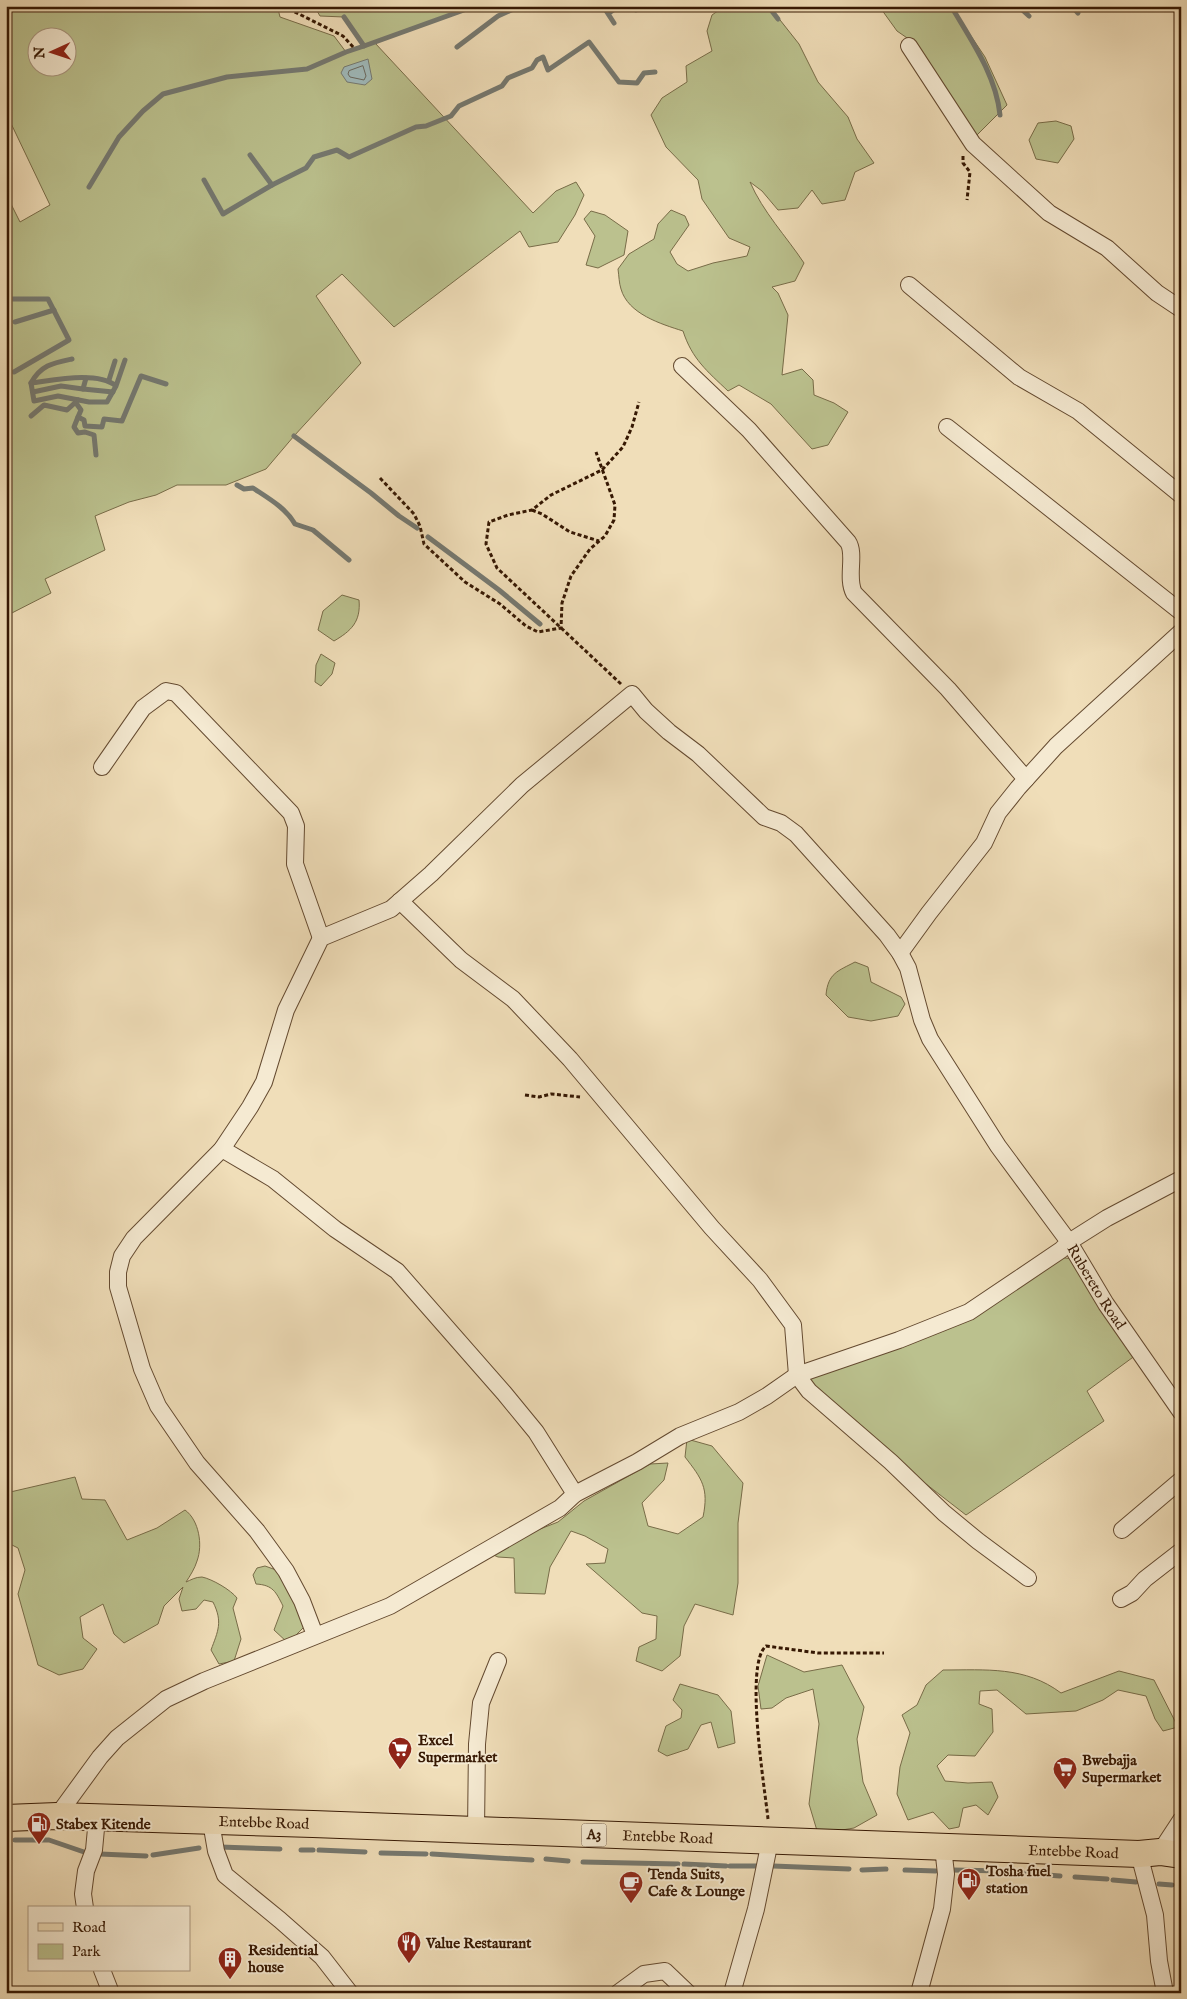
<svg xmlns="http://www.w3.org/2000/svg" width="1187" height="1999" font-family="'IM FELL English',serif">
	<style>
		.green { fill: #bbc18e; stroke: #786c48; fill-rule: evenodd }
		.water { fill: #9fb9ba; stroke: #757971 }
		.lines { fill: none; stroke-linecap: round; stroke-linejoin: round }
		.shore { stroke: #6a685e; stroke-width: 1 }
		.stream { stroke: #757971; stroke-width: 5 }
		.street-casing { stroke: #644a30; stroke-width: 18 }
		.primary-casing { stroke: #361803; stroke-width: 28 }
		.path { stroke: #361803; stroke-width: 3; stroke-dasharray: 4 2.5; stroke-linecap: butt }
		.street { stroke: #f5ead2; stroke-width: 16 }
		.primary { stroke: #f0deb9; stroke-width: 26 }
		.labels { text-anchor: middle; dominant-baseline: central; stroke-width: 4; stroke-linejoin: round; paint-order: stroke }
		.shield { fill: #f5ead2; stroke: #6f5741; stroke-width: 1 }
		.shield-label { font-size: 14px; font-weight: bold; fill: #361803 }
		.street-label { font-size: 15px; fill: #361803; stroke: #f5ead2 }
		.poi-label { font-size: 15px; font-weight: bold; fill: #361803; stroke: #f5ead2; text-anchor: start }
	</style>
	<rect width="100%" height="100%" fill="#f0deb9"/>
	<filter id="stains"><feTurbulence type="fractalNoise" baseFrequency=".004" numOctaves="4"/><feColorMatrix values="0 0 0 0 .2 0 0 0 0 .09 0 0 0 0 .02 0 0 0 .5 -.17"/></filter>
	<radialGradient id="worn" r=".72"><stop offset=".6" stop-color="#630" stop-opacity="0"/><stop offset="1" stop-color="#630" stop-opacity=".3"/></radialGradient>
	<g class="green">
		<path d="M6 6H268L278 9 280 17 334 36 346 52 364 46 344 17 320 16 314 6H475L375 43 533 213 556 191 576 182 584 195 575 215 558 242 529 247 520 231 394 327 342 274 316 296 361 363 294 436 266 469 226 485H177L156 495 129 502 95 516 105 550 45 579 51 593 6 616V194L20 222 50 205 6 113ZM38 38H68V68H38Z"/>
		<path d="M725 6H769L799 44 818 82 848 117 857 139 874 163 855 172 845 200 822 204 812 190 798 208 778 210 762 191 750 182C763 212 786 236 804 263L795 281 772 287 778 293 788 315 782 375 802 369 813 380 814 395 834 403 848 412 828 445 812 449 771 404 739 385 728 391C707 371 692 359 683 331 661 324 628 314 621 289 619 283 619 276 618 269L629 254 654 239 658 224 671 210 685 216 689 225 670 252 677 264 688 271 713 263 747 256 750 247 729 238 702 199 698 180 666 147 651 115 662 98 687 82 686 66 712 51 707 31 712 15Z"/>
		<polygon points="879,6 951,6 985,57 1007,105 975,137 913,42 897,31"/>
		<polygon points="1056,121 1071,126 1074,139 1058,163 1036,159 1029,140 1038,123"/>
		<polygon points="591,211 605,215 628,231 624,255 598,268 586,265 595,236 584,219"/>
		<path d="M342 595 359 600C361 622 351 631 334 641L318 630 323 611Z"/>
		<polygon points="321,654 335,663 332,674 321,686 315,682 316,665"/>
		<path d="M855 962 868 967 871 982 901 997 905 1004 898 1016 871 1021 848 1017 826 995C828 973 838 971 855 962Z"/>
		<polygon points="1059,1257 1072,1259 1136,1355 1087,1391 1104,1421 966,1515 926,1484 803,1381 972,1314"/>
		<path d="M687 1439 712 1446 743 1483 738 1523V1583L733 1615 695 1604 684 1626 680 1656 662 1671 636 1661 639 1647 656 1639 657 1616 642 1613 586 1564 605 1563 608 1549 585 1536 571 1531 550 1567 545 1594 515 1593 514 1558 498 1557 489 1553 517 1538 558 1522 584 1501 650 1464 668 1463 664 1480 642 1503 648 1526 678 1534 703 1517C709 1488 702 1479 685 1457Z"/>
		<path d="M75 1477 82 1499 105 1500 127 1540 157 1528 185 1510C199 1520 203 1545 197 1561 195 1568 190 1576 186 1582 191 1580 195 1577 202 1577 212 1579 231 1590 237 1598L233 1608 241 1639 234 1661 219 1664 211 1650C218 1631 223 1622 213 1602L204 1600 196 1609 182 1611 179 1599 183 1587 164 1606 158 1624 124 1643 114 1634 103 1604 80 1617 83 1638 97 1649 83 1669 59 1675 38 1665 18 1594 25 1570 18 1548 6 1542V1493Z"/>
		<path d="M265 1566 279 1571 287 1580 304 1627 288 1643 274 1630 283 1606C276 1592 273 1585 256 1584L253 1575 257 1568Z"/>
		<polygon points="767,1655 804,1672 842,1665 864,1707 857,1739 863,1782 877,1815 854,1828 818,1834 809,1804 819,1724 813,1689 786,1698 772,1708 761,1709 758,1686"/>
		<path d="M943 1670C986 1670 1025 1666 1061 1693L1119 1671 1154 1680 1178 1727 1163 1731 1155 1719 1146 1696 1118 1690 1103 1700 1076 1711 1026 1714 997 1690 980 1691 979 1704 992 1709 993 1732 975 1756 948 1755 937 1766 945 1781 968 1783 992 1782 998 1797 988 1815 976 1805 963 1808 959 1827 949 1829 933 1812 908 1820 897 1794 900 1767 910 1733 902 1715 917 1705 926 1685Z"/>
		<polygon points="680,1684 718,1695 731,1711 735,1743 718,1748 711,1722 701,1725 688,1749 667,1756 658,1751 666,1726 681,1718 682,1710 673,1700"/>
	</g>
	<polygon class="water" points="368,59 372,79 365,85 347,82 341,73 344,67"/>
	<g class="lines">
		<polygon class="shore" points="363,66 366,76 364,80 350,77 348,74 349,71"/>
		<g class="stream">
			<polyline points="603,6 614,23"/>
			<polyline points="628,6 636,10 648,6"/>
			<polyline points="668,6 673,9 677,6"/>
			<polyline points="768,6 778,19"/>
			<path d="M951 6C971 40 996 75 1000 115"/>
			<polyline points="1018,6 1029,16"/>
			<polyline points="1072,6 1078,13"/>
			<polyline points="609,13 619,6"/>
			<polyline points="344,17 364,46 475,6"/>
			<polyline points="457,47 498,16 520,6"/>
			<polyline points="250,155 272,185 306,168 314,157 337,150 349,157 416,127 426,126 451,116 459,106 502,86 508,78 532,68 537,60 543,57 548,70 589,42 619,82 637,83 644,73 655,72"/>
			<polyline points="204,180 223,214 272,185"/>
			<polyline points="89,187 119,137 143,111 163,94 227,77 307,69 346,52 364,46"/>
			<polyline points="6,299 48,299 69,340 14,372"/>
			<polyline points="15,322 54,310"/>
			<polyline points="109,380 115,361"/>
			<path d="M31 383C41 365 53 363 72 359"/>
			<path d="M116 386C97 371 55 380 31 383L34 401 58 396 89 402H107L116 386 125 360"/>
			<polyline points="83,389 113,392"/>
			<polyline points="33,392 61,386 83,389 86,378"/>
			<polyline points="76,403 81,410 78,417 84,420 85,426 102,427 104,419 122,421 141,376 166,384"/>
			<polyline points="31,416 44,405 67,410 78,400"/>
			<polyline points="78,417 74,427 78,433 85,432 94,435 96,455"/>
			<polyline points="294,436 371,493 399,516 417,528"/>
			<path d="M237 485 244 489 253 488C268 498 286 508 295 524L313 530 349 560"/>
			<polyline points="428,537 499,590 540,624"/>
			<polyline points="15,1840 49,1840 84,1852"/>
			<polyline points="220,1847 280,1849"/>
			<polyline points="301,1850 313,1850"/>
			<polyline points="319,1850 365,1852"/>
			<polyline points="381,1853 426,1854"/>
			<polyline points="100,1854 146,1856"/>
			<polyline points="432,1854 532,1860"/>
			<polyline points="153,1855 199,1848"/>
			<polyline points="546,1859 568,1861"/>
			<polyline points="583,1862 678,1864"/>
			<polyline points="684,1864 726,1866"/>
			<polyline points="730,1866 759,1866"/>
			<polyline points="773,1866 849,1869"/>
			<polyline points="862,1870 886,1869"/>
			<polyline points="905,1870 936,1871"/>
			<polyline points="952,1870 1004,1871"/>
			<polyline points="1021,1873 1060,1876"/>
			<polyline points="1075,1877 1107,1879"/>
			<polyline points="1113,1880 1136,1882"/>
			<polyline points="1159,1884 1172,1885"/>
		</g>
		<defs>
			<g id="street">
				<polyline points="909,46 973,144 1049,213 1107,248 1157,293 1181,309"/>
				<polyline points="909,285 1019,377 1078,411 1181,495"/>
				<path d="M682 366 749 430 848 542C856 554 846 578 854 593L948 689 1026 779"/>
				<polyline points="947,427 1181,612"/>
				<polyline points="102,767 143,708 166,691 176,693 291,813 296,826 295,864 321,938"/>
				<polyline points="400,901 461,960 513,999 570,1059 712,1228 760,1280 793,1325 797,1375 809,1391 891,1462 944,1513 978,1541 1028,1578"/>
				<polyline points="900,953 929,913 984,843 998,813 1018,788 1056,746 1181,632"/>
				<polyline points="222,1149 273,1179 335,1229 397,1271 504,1393 536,1432 575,1494"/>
				<path id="s1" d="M1181 1179 1107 1218 1069 1242 1106 1304 1181 1412"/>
				<polyline points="1122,1530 1181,1480"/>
				<polyline points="1121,1599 1132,1593 1145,1579 1181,1551"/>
				<polyline points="57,1816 100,1757 117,1738 166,1699 204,1681 390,1606 560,1508 575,1494 637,1462 680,1436 739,1412 767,1396 797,1375 899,1340 969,1312 1061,1250 1069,1242 998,1146 930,1039 922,1020 908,968 900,953 887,935 796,834 781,823 764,817 698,754 669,732 646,711 632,694 522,785 431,874 391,909 321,938 286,1010 264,1082 250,1107 222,1149 134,1238 122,1256 118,1272 118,1287 142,1369 158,1406 197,1463 257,1531 286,1571 302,1601 315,1635"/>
				<polyline points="211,1822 216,1851 225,1875 280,1920 322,1957 350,1993"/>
				<polyline points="476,1831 477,1744 481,1703 498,1661"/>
				<polyline points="1160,1852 1181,1820"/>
				<polyline points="1139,1854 1155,1915 1159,1961 1165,1993"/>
				<polyline points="85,1908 83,1894 86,1871 94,1850 97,1818"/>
				<polyline points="102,1970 111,1993"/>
				<polyline points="618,1993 644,1974 665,1971 688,1993"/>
				<polyline points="732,1993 756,1909 770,1841"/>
				<polyline points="919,1993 942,1909 946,1874 943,1847"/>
			</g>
			<g id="primary">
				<path id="s2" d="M6 1818 57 1816 313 1824 1139 1854 1160 1852 1181 1855"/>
			</g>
		</defs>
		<use href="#street" class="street-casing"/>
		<use href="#primary" class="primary-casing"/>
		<g class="path">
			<polyline points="283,6 343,36 354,48"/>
			<polyline points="963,156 963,163 970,172 967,200"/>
			<polyline points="380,478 414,514 420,526 424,544 465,582 500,604 526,626 538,632 561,628 562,603 571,576 590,549 605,536 614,520 615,505 596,452"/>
			<polyline points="532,510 542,514 570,532 599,541"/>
			<polyline points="621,684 497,568 486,544 489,522 508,515 532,510 551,495 602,470 623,447 632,427 639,402"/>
			<polyline points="525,1095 539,1097 551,1094 580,1097"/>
			<path d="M768 1819C765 1789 744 1664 766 1646L818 1653H884"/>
		</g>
		<use href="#street" class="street"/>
		<use href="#primary" class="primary"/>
	</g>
	<defs>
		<symbol id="supermarket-pin" viewBox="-11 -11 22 30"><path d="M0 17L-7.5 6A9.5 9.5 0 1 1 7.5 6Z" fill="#8f2418" stroke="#f5ead2"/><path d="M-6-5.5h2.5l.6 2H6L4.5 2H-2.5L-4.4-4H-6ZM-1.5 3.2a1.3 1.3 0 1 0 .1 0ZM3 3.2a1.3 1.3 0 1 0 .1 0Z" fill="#fff"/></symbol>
		<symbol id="fuel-pin" viewBox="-11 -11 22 30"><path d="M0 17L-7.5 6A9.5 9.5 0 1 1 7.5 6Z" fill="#8f2418" stroke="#f5ead2"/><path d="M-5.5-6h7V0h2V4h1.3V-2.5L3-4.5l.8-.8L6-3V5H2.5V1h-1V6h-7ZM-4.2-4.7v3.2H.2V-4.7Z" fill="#fff"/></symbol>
		<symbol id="cafe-pin" viewBox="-11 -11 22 30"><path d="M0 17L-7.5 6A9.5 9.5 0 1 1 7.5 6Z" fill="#8f2418" stroke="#f5ead2"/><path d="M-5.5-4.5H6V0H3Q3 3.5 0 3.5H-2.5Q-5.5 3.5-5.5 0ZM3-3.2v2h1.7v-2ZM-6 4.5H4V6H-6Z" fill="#fff"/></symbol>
		<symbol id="restaurant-pin" viewBox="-11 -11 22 30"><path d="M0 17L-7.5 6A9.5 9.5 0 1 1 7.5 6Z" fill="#8f2418" stroke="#f5ead2"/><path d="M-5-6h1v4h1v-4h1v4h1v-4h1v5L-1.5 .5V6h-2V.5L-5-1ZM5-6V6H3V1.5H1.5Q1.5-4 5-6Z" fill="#fff"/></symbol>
		<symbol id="building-pin" viewBox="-11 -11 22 30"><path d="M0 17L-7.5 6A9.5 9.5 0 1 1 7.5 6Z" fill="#8f2418" stroke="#f5ead2"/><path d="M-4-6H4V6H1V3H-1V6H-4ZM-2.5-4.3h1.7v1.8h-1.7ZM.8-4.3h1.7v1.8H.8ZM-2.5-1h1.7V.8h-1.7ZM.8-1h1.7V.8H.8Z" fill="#fff"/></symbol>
	</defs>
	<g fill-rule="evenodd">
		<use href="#supermarket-pin" x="386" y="1735" width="28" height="38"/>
		<use href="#supermarket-pin" x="1051" y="1755" width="28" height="38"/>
		<use href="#fuel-pin" x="25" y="1810" width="28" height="38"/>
		<use href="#fuel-pin" x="955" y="1866" width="28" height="38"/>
		<use href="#cafe-pin" x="617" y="1869" width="28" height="38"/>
		<use href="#restaurant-pin" x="395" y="1929" width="28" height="38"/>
		<use href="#building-pin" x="216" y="1945" width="28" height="38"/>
	</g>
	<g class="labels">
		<rect class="shield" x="581.5" y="1823.5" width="25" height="23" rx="4"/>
		<g class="shield-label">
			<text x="594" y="1835">A3</text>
		</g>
		<g class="street-label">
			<text stroke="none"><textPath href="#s1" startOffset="181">Rubereto Road</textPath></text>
			<text stroke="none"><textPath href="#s2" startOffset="258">Entebbe Road</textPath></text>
			<text stroke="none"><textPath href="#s2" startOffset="662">Entebbe Road</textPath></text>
			<text stroke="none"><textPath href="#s2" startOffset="1068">Entebbe Road</textPath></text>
		</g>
		<g class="poi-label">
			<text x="418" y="1740">Excel<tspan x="418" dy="17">Supermarket</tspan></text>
			<text x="1082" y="1760">Bwebajja<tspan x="1082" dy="17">Supermarket</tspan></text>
			<text x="56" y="1824">Stabex Kitende</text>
			<text x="986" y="1871">Tosha fuel<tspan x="986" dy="17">station</tspan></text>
			<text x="648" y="1874">Tenda Suits,<tspan x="648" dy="17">Cafe &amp; Lounge</tspan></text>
			<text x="426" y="1943">Value Restaurant</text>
			<text x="248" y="1950">Residential<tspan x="248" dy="17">house</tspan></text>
		</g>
	</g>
	<rect width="1187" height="1999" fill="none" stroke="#f0deb9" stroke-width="25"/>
	<rect x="8" y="8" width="1172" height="1984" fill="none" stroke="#361803" stroke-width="2.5"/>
	<rect x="12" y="12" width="1162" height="1974" fill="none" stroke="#361803"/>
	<rect x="28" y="1906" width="162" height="65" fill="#f5ead2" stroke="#a9967f"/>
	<rect x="38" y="1923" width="25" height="8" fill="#f0deb9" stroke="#a9967f"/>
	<text x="72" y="1932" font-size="15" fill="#361803">Road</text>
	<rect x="38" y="1944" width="25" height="15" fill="#bbc18e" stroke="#a9967f"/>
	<text x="72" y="1956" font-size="15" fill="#361803">Park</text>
	<g transform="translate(52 52) rotate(267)"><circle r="24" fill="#f5ead2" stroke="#a9967f"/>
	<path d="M0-4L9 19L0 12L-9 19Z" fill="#8f2418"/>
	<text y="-8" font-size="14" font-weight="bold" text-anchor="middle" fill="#361803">N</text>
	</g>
	<rect width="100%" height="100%" filter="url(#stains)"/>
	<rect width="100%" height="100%" fill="url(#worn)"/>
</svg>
